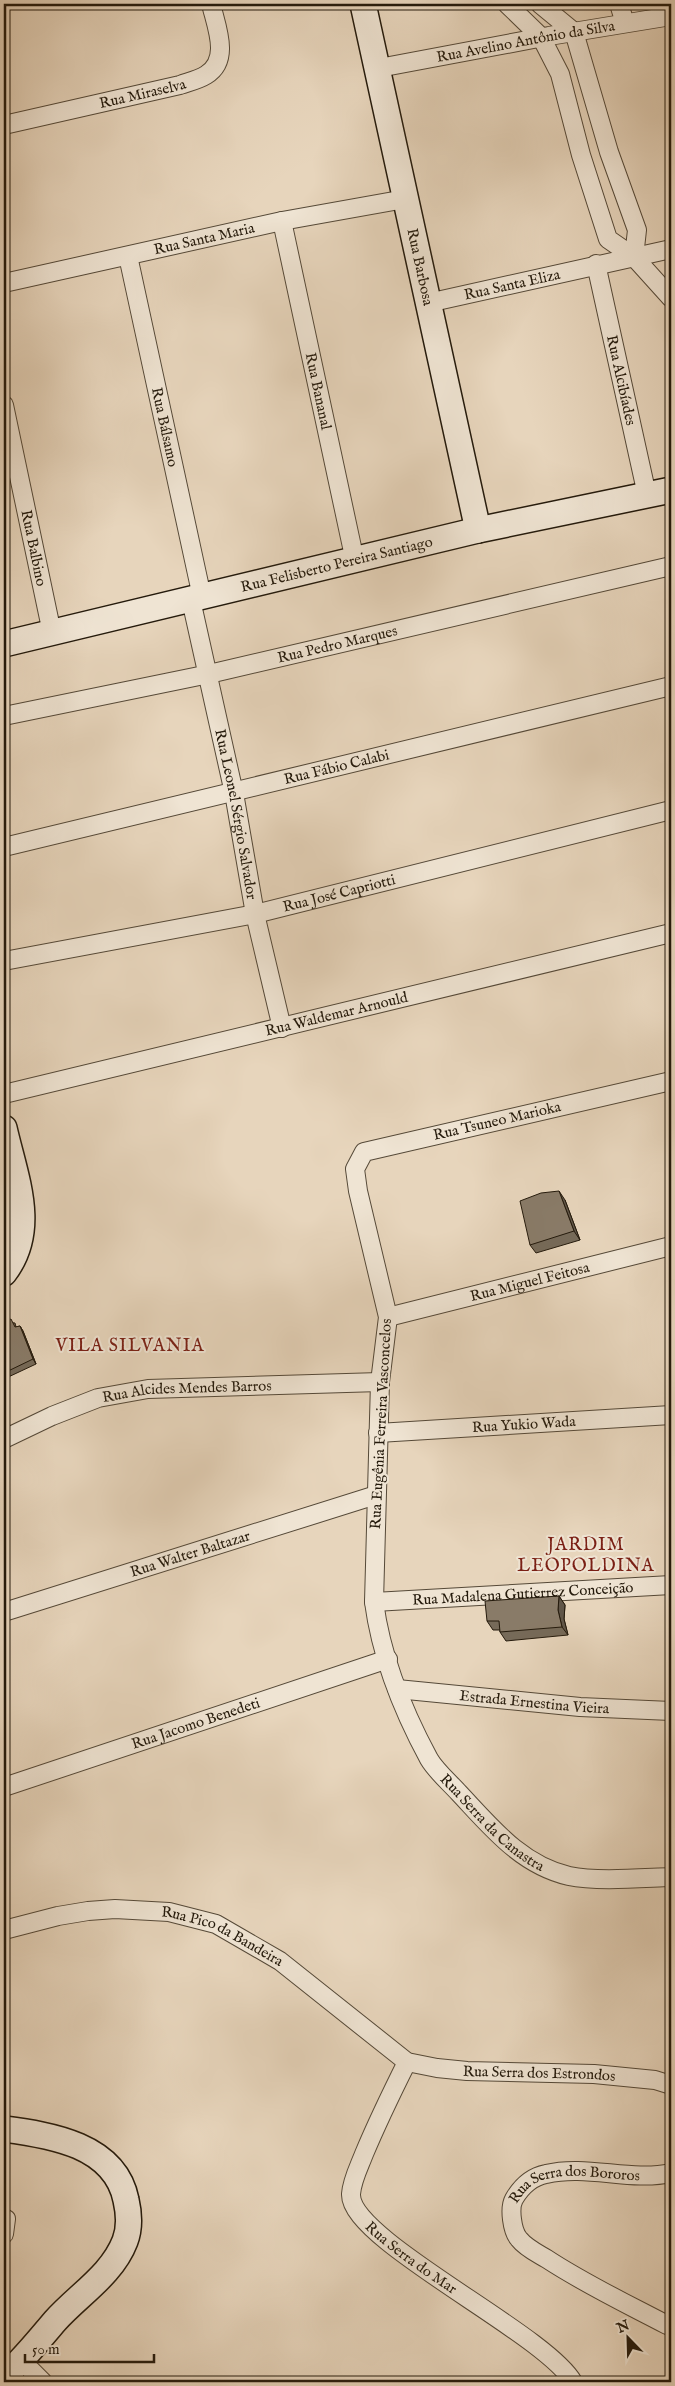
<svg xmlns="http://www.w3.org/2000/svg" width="675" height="2386" font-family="'IM FELL English',serif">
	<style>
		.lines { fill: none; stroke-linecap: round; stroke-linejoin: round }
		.street-casing { stroke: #554938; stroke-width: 20 }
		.secondary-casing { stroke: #241a0c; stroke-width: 28 }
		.street { stroke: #efe4d3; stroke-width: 18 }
		.secondary { stroke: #efe4d3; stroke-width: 25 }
		.wall { fill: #766a59; stroke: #241a0c }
		.shaded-wall { fill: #605649; stroke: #241a0c }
		.building { fill: #897b68; stroke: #241a0c }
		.labels { text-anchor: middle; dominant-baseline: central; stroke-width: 4; stroke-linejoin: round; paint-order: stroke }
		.street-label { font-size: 15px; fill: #241a0c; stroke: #efe4d3 }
		.quarter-label { font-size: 18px; letter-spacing: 1px; fill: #7a1f14; stroke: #efe4d3 }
	</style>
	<rect width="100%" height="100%" fill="#e7d5bc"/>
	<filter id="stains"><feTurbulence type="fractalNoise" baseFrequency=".004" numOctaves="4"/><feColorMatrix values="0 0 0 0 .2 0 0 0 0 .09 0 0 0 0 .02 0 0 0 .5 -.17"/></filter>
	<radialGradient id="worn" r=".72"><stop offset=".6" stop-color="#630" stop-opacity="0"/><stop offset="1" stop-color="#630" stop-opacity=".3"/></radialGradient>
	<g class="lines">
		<defs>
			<g id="street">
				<polyline points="507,4 541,37 560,74 581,155 608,239 634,257 671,298"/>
				<polyline points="540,4 574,32 609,152 637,230 634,257"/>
				<polyline points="619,4 625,23"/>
				<path id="s1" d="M379 68 549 36 671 16"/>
				<path id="s2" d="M4 125 180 85C188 82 198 80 206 75 231 60 216 26 211 4"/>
				<path id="s3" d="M282 221 355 561"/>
				<path id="s4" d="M128 256 202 597"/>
				<path id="s5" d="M596 264 647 495"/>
				<path id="s6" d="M4 283 282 221 405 199"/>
				<path id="s7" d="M428 303 671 249"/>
				<path id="s8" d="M4 405 52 633"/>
				<path id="s9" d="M191 600 234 793 255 914 282 1028"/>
				<path id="s10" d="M4 716 209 674 671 566"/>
				<path id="s11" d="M4 847 671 686"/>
				<path id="s12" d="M4 961 255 914 671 810"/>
				<path id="s13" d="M671 1081 364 1152 355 1169 358 1191 388 1317 380 1382 374 1602C381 1655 403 1711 429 1759 436 1771 449 1782 459 1793 491 1827 521 1865 569 1876 597 1882 642 1878 671 1877"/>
				<path id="s14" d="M4 1094 671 933"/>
				<path id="s15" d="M388 1317 671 1246"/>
				<path id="s16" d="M378 1433 671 1415"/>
				<path id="s17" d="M4 1439 52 1416 98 1398 148 1389 380 1382"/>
				<path id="s18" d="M374 1602 671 1585"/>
				<path id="s19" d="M4 1612 376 1495"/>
				<path id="s20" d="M397 1689 580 1707 671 1711"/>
				<path id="s21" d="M4 1787 388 1659"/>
				<path id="s22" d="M4 1930 58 1916 88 1911 115 1909 169 1912 216 1924 280 1961 407 2062 437 2068 467 2071 594 2074 655 2080 671 2085"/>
				<path id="s23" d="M407 2062C392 2092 377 2123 364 2154 359 2167 352 2180 351 2194 349 2240 545 2333 573 2382"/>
				<polyline points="4,2218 6,2219 4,2234"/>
				<path id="s24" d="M667 2325C627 2304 585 2284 547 2259 537 2253 526 2248 519 2239 512 2231 509 2208 514 2199 521 2187 531 2177 546 2174 587 2164 630 2182 671 2173"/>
				<polyline points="22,2361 43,2382"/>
			</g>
			<g id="secondary">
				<path id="s25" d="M363 4 478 530"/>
				<path id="s26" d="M4 644 478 530 671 490"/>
				<path d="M4 1128C15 1177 38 1229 4 1273"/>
				<path d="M4 2129C51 2135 115 2145 126 2200 129 2213 130 2228 125 2241 112 2275 78 2295 55 2321 38 2341 23 2360 4 2377"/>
			</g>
		</defs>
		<use href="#street" class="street-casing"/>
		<use href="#secondary" class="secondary-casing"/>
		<use href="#street" class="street"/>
		<use href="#secondary" class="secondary"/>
	</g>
	<g class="wall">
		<polygon points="565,1200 580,1240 536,1253 530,1245"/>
		<polygon points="4,1322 15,1323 16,1327 20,1326 23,1331 36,1364 4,1379"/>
		<polygon points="559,1596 565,1605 564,1619 568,1635 506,1641 500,1632 500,1630 493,1630 487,1621"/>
	</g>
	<g class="shaded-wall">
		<polygon points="559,1191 565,1200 580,1240 574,1231"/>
		<polygon points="20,1326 23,1331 36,1364 33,1359"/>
		<polygon points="559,1596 565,1605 564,1619 568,1635 562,1627 558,1610"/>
	</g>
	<g class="building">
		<polygon points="559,1191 574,1231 530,1245 520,1201 541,1193"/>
		<polygon points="11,1319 15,1327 20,1326 33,1359 4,1373 4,1322"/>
		<polygon points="559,1596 558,1610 562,1627 500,1632 499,1621 487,1621 485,1601"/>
	</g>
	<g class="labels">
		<g class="street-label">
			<text stroke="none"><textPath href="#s1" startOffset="149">Rua Avelino Antônio da Silva</textPath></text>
			<text stroke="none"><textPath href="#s2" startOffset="142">Rua Miraselva</textPath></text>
			<text stroke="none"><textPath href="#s6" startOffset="205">Rua Santa Maria</textPath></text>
			<text stroke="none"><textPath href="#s25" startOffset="269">Rua Barbosa</textPath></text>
			<text stroke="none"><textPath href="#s7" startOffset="86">Rua Santa Eliza</textPath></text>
			<text stroke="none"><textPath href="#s5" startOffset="119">Rua Alcibíades</textPath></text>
			<text stroke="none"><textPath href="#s3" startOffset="174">Rua Bananal</textPath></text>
			<text stroke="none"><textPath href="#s4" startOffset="175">Rua Bálsamo</textPath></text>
			<text stroke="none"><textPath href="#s8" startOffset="146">Rua Balbino</textPath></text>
			<text stroke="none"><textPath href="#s26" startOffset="342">Rua Felisberto Pereira Santiago</textPath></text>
			<text stroke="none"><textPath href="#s10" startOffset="341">Rua Pedro Marques</textPath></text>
			<text stroke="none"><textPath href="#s11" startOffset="342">Rua Fábio Calabi</textPath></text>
			<text stroke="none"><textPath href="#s9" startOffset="219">Rua Leonel Sérgio Salvador</textPath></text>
			<text stroke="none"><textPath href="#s12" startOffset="342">Rua José Capriotti</textPath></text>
			<text stroke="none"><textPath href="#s14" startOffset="342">Rua Waldemar Arnould</textPath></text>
			<text transform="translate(497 1121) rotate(-13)">Rua Tsuneo Marioka</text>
			<text stroke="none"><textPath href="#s15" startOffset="146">Rua Miguel Feitosa</textPath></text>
			<text stroke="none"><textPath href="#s17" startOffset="192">Rua Alcides Mendes Barros</textPath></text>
			<text transform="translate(381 1424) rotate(-87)">Rua Eugênia Ferreira Vasconcelos</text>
			<text stroke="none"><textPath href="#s16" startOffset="146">Rua Yukio Wada</textPath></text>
			<text stroke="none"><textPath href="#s19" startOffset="195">Rua Walter Baltazar</textPath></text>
			<text stroke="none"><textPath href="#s18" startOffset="149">Rua Madalena Gutierrez Conceição</textPath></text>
			<text stroke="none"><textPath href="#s20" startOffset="138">Estrada Ernestina Vieira</textPath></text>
			<text stroke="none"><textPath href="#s21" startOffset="202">Rua Jacomo Benedeti</textPath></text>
			<text stroke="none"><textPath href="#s13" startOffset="1029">Rua Serra da Canastra</textPath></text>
			<text stroke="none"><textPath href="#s22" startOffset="226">Rua Pico da Bandeira</textPath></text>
			<text stroke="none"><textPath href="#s22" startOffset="585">Rua Serra dos Estrondos</textPath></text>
			<text stroke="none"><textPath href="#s24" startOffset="280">Rua Serra dos Bororos</textPath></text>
			<text stroke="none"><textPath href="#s23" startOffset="234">Rua Serra do Mar</textPath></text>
		</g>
		<g class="quarter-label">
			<text x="130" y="1346">VILA SILVANIA</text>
			<text x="586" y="1545">JARDIM<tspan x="586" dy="21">LEOPOLDINA</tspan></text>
		</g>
	</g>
	<rect width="675" height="2386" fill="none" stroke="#e7d5bc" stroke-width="20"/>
	<rect x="5" y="5" width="665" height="2376" fill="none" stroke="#241a0c" stroke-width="2.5"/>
	<rect x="10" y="10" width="655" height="2366" fill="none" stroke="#241a0c"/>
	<g transform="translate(628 2338) rotate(337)" stroke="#efe4d3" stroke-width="4" paint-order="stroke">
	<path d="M0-4L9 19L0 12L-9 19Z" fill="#241a0c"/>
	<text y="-8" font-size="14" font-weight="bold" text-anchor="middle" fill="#241a0c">N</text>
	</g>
	<path d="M25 2354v8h129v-8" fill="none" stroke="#241a0c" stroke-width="2.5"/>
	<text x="32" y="2354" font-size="15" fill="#241a0c" stroke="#efe4d3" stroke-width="4" paint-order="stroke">50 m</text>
	<rect width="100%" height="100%" filter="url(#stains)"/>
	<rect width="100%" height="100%" fill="url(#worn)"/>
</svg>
